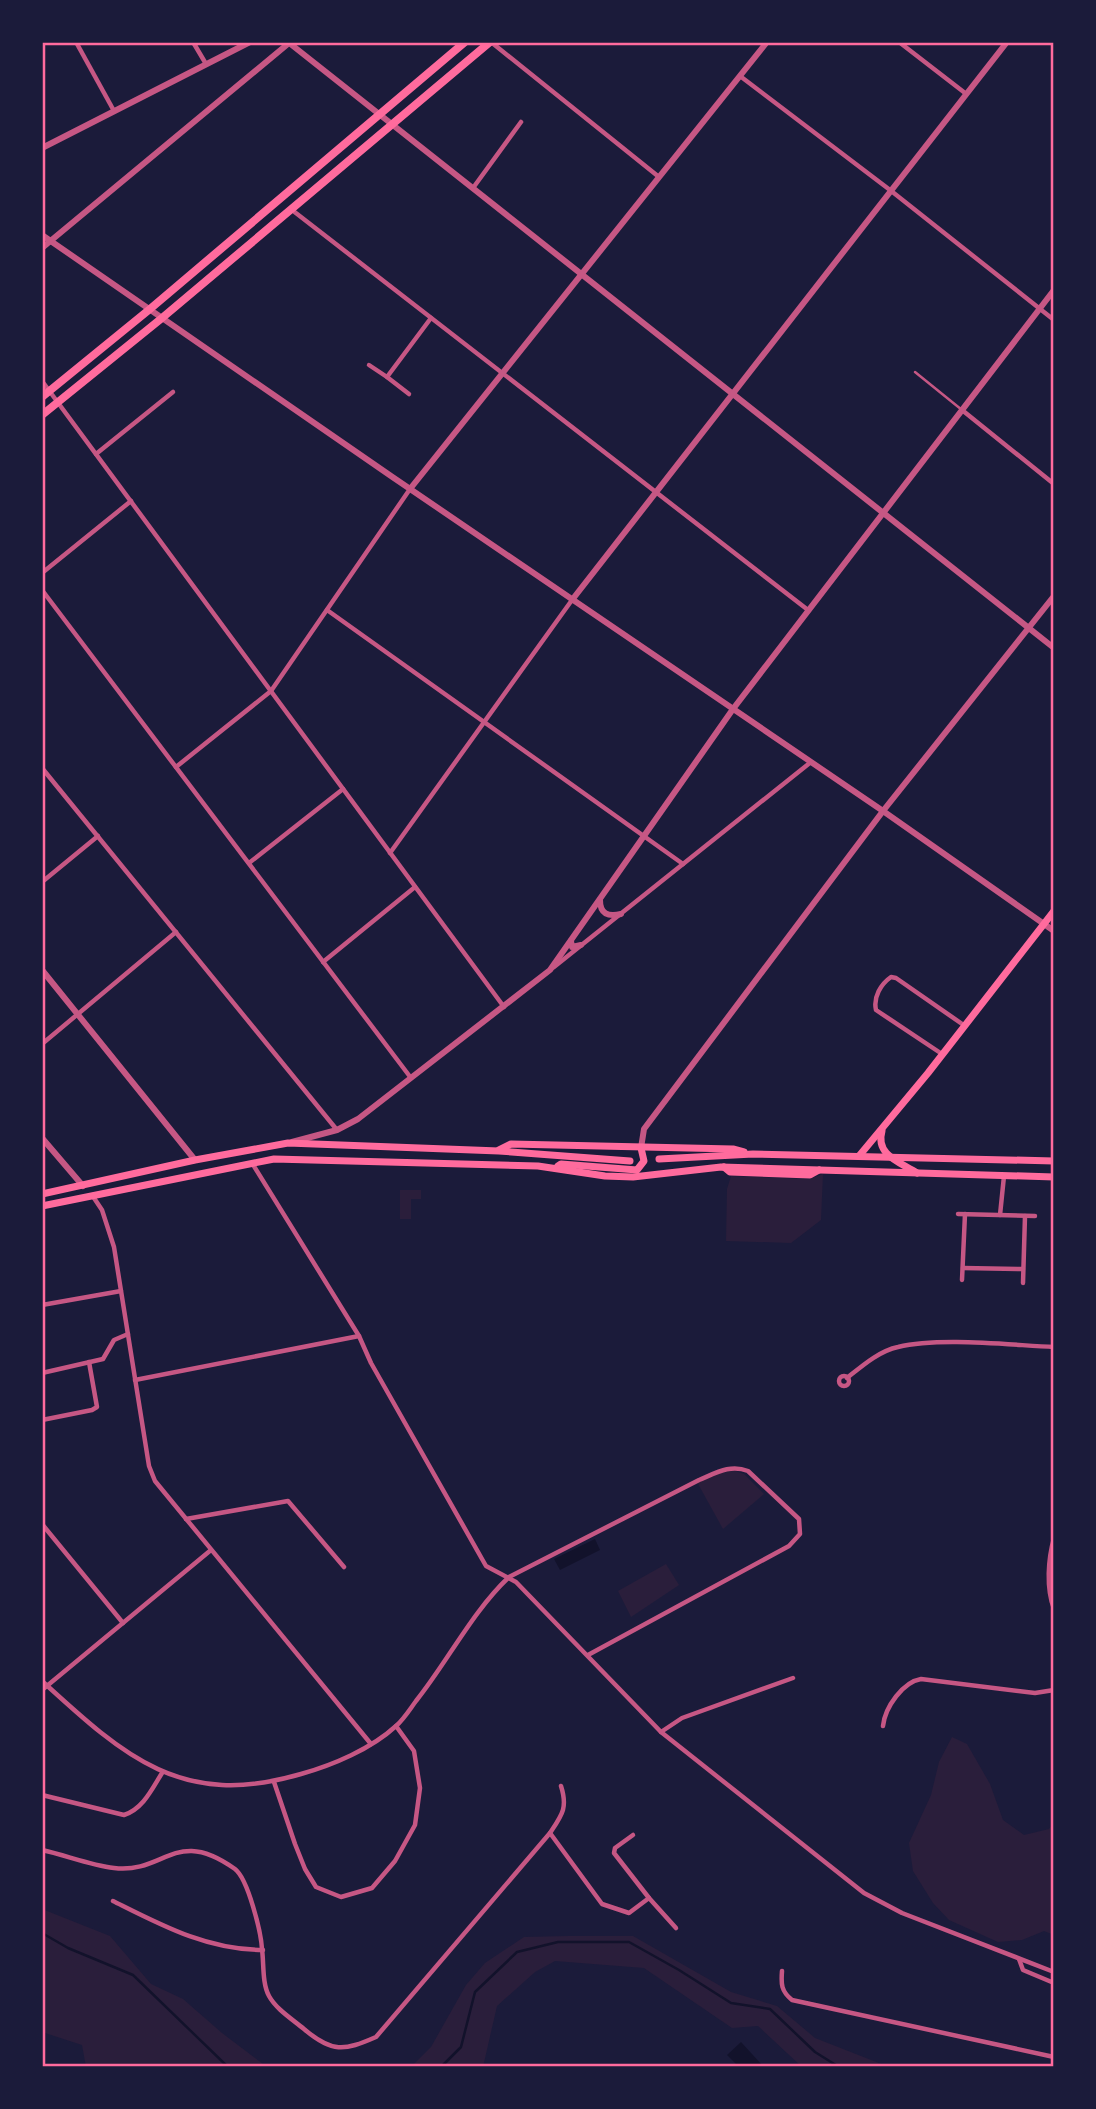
<svg xmlns="http://www.w3.org/2000/svg" width="1096" height="2109" font-family="'PT Sans',sans-serif">
	<style>
		.green { fill: #2a1e3b }
		.water { fill: #12122b }
		.lines { fill: none; stroke-linecap: round; stroke-linejoin: round }
		.stream { stroke: #12122b; stroke-width: 2.5 }
		.service { stroke: #c65784; stroke-width: 2.5 }
		.minor { stroke: #c65784; stroke-width: 4.5 }
		.tertiary { stroke: #c65784; stroke-width: 6 }
		.secondary { stroke: #ff6b9d; stroke-width: 7 }
		.trunk { stroke: #ff6b9d; stroke-width: 8 }
		.neatline { fill: none; stroke: #ff6b9d; stroke-width: 2.5 }
	</style>
	<rect width="100%" height="100%" fill="#1b1b3a"/>
	<g class="green">
		<polygon points="823,1174 821,1220 791,1243 726,1241 727,1189 731,1176 809,1179"/>
		<polygon points="400,1190 421,1190 421,1199 411,1199 411,1219 400,1219"/>
		<polygon points="730,1469 744,1474 764,1494 723,1529 697,1482"/>
		<polygon points="666,1564 679,1585 631,1617 618,1591"/>
		<polygon points="952,1737 967,1744 990,1784 1003,1820 1024,1835 1049,1829 1054,1822 1054,1935 1044,1931 1022,1940 998,1942 949,1920 933,1903 913,1871 909,1843 931,1795 939,1762"/>
		<polygon points="42,1909 110,1936 151,1984 183,1999 222,2033 267,2067 86,2067 82,2045 42,2032"/>
		<polygon points="568,1936 633,1936 731,1992 777,2006 815,2038 889,2067 802,2067 758,2026 732,2028 644,1968 555,1961 535,1972 497,2006 483,2067 411,2067 431,2047 466,1985 485,1963 524,1937"/>
	</g>
	<g class="water">
		<polygon points="595,1539 600,1550 560,1570 554,1559"/>
		<polygon points="741,2042 763,2066 739,2067 727,2055"/>
	</g>
	<g class="lines">
		<g class="stream">
			<polyline points="42,1933 68,1948 133,1975 228,2067"/>
			<polyline points="441,2067 461,2047 475,1992 517,1952 558,1942 629,1942 679,1970 731,2003 770,2009 815,2052 839,2067"/>
		</g>
		<polyline class="service" points="915,372 962,410"/>
		<g class="minor">
			<polyline points="76,42 114,111"/>
			<polyline points="193,42 206,64"/>
			<polyline points="491,42 659,177"/>
			<polyline points="899,42 965,93"/>
			<polyline points="740,76 890,190 1054,320"/>
			<polyline points="473,188 521,122"/>
			<polyline points="292,210 808,610"/>
			<polyline points="369,365 387,377"/>
			<polyline points="42,381 504,1007"/>
			<polyline points="409,394 387,377 431,318"/>
			<polyline points="962,410 1054,484"/>
			<polyline points="96,454 173,392"/>
			<polyline points="42,573 131,501"/>
			<polyline points="42,590 411,1078"/>
			<polyline points="327,610 683,864"/>
			<polyline points="176,767 271,691 410,489"/>
			<polyline points="42,768 337,1130"/>
			<polyline points="390,853 572,600"/>
			<polyline points="249,863 343,789"/>
			<polyline points="42,882 98,836"/>
			<polyline points="323,962 415,887"/>
			<polyline points="554,967 811,762"/>
			<polyline points="42,1044 176,932"/>
			<path d="M942 1054 876 1010C873 997 881 984 891 977L896 978 965 1026"/>
			<polyline points="252,1163 359,1336 371,1363 486,1566 516,1582 661,1732 864,1893 902,1913 1054,1972"/>
			<polyline points="92,1195 102,1210 114,1247 149,1466 155,1481 371,1744"/>
			<polyline points="958,1214 1035,1216"/>
			<polyline points="1000,1215 1004,1176"/>
			<polyline points="963,1268 1023,1269"/>
			<polyline points="962,1280 965,1214"/>
			<polyline points="1023,1283 1025,1216"/>
			<polyline points="42,1305 121,1291"/>
			<polyline points="42,1373 103,1359 114,1340 128,1334"/>
			<circle cx="844" cy="1381" r="5"/>
			<path d="M847 1378C862 1366 879 1351 898 1347 940 1337 1009 1345 1054 1347"/>
			<polyline points="135,1380 359,1336"/>
			<polyline points="42,1420 92,1410 97,1407 89,1362"/>
			<polyline points="186,1519 288,1501 344,1567"/>
			<polyline points="42,1524 123,1623"/>
			<path d="M1054 1538C1048 1559 1046 1588 1054 1609"/>
			<path d="M42 1681C125 1757 182 1809 301 1774 333 1765 371 1749 396 1726 404 1719 410 1709 416 1701 448 1661 472 1612 509 1577L699 1480C716 1473 730 1464 748 1471L799 1519 800 1534 789 1546 588 1655"/>
			<polyline points="42,1690 211,1550"/>
			<path d="M883 1726C885 1707 903 1682 921 1679L1035 1693 1054 1690"/>
			<polyline points="661,1732 682,1718 793,1678"/>
			<polyline points="274,1782 295,1844 305,1869 316,1887 341,1897 372,1888 395,1861 415,1825 420,1788 414,1751 396,1726"/>
			<path d="M42 1795 124 1815C143 1809 152 1789 162 1773"/>
			<polyline points="550,1833 602,1904 629,1913 649,1898 614,1853 615,1848 633,1835"/>
			<path d="M42 1850C65 1855 90 1865 114 1868 166 1874 175 1826 235 1869 248 1879 261 1932 262 1949 264 1964 262 1983 269 1996 276 2009 292 2019 304 2029 332 2053 344 2051 376 2037L550 1833C562 1815 568 1808 561 1786"/>
			<polyline points="649,1898 676,1928"/>
			<path d="M113 1901C161 1925 207 1950 263 1950"/>
			<polyline points="1019,1959 1023,1970 1054,1983"/>
			<path d="M782 1971C781 1984 781 1991 792 2000L1054 2057"/>
		</g>
		<g class="tertiary">
			<polyline points="288,42 1054,648"/>
			<polyline points="42,148 250,42"/>
			<polyline points="42,235 391,476 883,811 1054,931"/>
			<polyline points="42,248 289,43"/>
			<polyline points="410,489 767,42"/>
			<polyline points="572,600 1007,42"/>
			<path d="M600 900C600 914 608 917 621 914"/>
			<polyline points="571,941 572,947 581,945"/>
			<polyline points="42,970 195,1160"/>
			<polyline points="42,1138 83,1186"/>
			<polyline points="292,1142 337,1130 358,1119 550,970 733,709 1054,290"/>
			<polyline points="641,1148 644,1129 883,811 1054,596"/>
		</g>
		<g class="secondary">
			<path d="M882 1131C875 1155 900 1162 917 1173"/>
			<polyline points="499,1150 511,1144 733,1149 744,1152"/>
			<polyline points="859,1156 928,1073 1054,911"/>
			<polyline points="659,1159 753,1154 1054,1161"/>
			<polyline points="558,1166 561,1164 637,1170 644,1161 641,1148"/>
			<polyline points="724,1167 730,1172 810,1175 819,1170"/>
			<polyline points="42,1194 195,1160 288,1143 499,1151 630,1161"/>
			<polyline points="42,1206 274,1159 538,1166 605,1176 633,1177 721,1167 1054,1177"/>
		</g>
		<g class="trunk">
			<polyline points="42,397 150,309 465,42"/>
			<polyline points="42,415 162,318 490,42"/>
		</g>
	</g>
	<rect width="1096" height="2109" fill="none" stroke="#1b1b3a" stroke-width="88"/>
	<rect x="44" y="44" width="1008" height="2021" class="neatline"/>
</svg>
